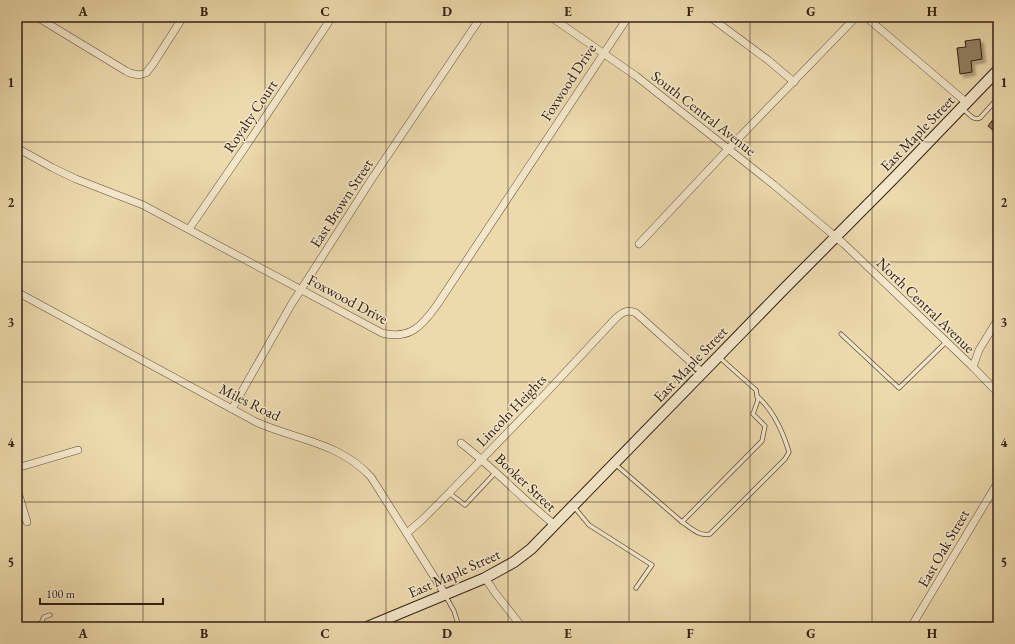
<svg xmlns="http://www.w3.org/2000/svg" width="1015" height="644" font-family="'EB Garamond',serif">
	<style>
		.building { fill: #938164; stroke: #332116; filter: url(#shadow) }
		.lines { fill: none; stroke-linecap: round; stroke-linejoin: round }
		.service-casing { stroke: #614f3c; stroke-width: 5 }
		.minor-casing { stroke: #614f3c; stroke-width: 8 }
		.secondary-casing { stroke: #332116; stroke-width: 12 }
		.service { stroke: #f3e6c9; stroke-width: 3.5 }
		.minor { stroke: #f3e6c9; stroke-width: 7 }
		.secondary { stroke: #f3e6c9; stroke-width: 10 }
		.grid { fill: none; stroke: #332116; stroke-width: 1; stroke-opacity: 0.55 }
		.labels { text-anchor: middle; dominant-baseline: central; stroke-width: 3; stroke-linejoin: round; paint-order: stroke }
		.street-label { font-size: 15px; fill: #332116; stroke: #f3e6c9 }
		.neatline { fill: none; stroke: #332116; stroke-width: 1.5 }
		.grid-label { font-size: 13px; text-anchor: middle; font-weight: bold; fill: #332116 }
	</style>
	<defs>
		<filter id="shadow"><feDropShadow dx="3.5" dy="3.5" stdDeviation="1" flood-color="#0004"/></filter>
	</defs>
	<rect width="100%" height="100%" fill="#ecd9ac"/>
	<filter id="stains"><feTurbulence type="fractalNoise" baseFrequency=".005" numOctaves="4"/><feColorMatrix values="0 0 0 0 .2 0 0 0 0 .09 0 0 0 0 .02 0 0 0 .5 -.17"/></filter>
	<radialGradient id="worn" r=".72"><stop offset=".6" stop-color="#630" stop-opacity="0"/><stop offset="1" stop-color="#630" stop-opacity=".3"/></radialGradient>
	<g class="building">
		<polygon points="980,39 982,59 971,61 972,72 960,74 957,48 966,47 965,41"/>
		<polygon points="998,113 998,134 988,126"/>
	</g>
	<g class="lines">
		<defs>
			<g id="service">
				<polyline points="991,79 998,84"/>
				<path d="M962 108C968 113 973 121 980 118L998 98"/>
				<polyline points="841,334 899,388 946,342"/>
				<polyline points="615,464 682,522 762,441 765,426 753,414 758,400 756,390 719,357"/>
				<polyline points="449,493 465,505 496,472"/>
				<polyline points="574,507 589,525 652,565 636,588"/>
				<path d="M682 522C690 527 699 537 710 534L785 459 789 452C783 432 774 411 757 396"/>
				<polyline points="445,595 454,611 459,627"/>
				<polyline points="39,627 44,617 50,615"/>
			</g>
			<g id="minor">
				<polyline points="37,17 126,71 130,73 139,75 146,73 153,64 183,17"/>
				<polyline points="551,17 636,76 774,185 844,244 973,367 998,393"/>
				<polyline points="710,17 768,60 794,82"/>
				<polyline points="866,17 967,103"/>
				<path d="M17 148 53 168 76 179 143 205 382 333C410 340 422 326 437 305L628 17"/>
				<polyline points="189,229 244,149 332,17"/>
				<polyline points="639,244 732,145 856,17"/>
				<path d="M17 292 256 422C296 440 339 442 371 477L445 594"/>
				<polyline points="973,367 979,350 998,319"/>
				<polyline points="232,409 291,305 313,271 371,180 481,17"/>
				<path d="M461 443C494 468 522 499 555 525"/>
				<polyline points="17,468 78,450"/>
				<polyline points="17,489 27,522"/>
				<path d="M407 533 423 519 449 493 547 392 616 318C623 312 627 309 636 313L703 373"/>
				<polyline points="485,578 496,594 522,627"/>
				<polyline points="911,627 998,482"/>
			</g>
			<polyline id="secondary" points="367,627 485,578 514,562 531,549 781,292 896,176 998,70"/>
		</defs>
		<use href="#service" class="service-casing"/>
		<use href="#minor" class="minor-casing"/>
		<use href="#secondary" class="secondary-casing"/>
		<use href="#service" class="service"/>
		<use href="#minor" class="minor"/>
		<use href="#secondary" class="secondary"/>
	</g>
	<path class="grid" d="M143 17V627M265 17V627M386 17V627M508 17V627M629 17V627M750 17V627M872 17V627M17 142H998M17 262H998M17 382H998M17 502H998"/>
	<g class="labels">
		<g class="street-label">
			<text transform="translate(568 82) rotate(-57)">Foxwood Drive</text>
			<text transform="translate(704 113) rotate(38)">South Central Avenue</text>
			<text transform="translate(250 116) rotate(-56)">Royalty Court</text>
			<text transform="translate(917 133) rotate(-46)">East Maple Street</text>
			<text transform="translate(341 203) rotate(-57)">East Brown Street</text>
			<text transform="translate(348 299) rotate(28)">Foxwood Drive</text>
			<text transform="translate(926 305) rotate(44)">North Central Avenue</text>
			<text transform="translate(690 364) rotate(-46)">East Maple Street</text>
			<text transform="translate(250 402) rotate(26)">Miles Road</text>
			<text transform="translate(511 410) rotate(-46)">Lincoln Heights</text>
			<text transform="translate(526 482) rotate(43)">Booker Street</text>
			<text transform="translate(943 548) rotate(-60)">East Oak Street</text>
			<text transform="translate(454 573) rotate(-24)">East Maple Street</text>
		</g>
	</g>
	<rect width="1015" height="644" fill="none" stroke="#ecd9ac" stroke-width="44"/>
	<path d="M40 598v6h123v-6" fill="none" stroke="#332116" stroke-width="2"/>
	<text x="46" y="598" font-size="12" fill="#332116" stroke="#f3e6c9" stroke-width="3" paint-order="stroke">100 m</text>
	<rect x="22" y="22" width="971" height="600" class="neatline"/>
	<g class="grid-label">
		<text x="83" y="16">A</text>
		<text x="204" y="16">B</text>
		<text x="325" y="16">C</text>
		<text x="447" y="16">D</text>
		<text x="568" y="16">E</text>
		<text x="690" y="16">F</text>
		<text x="811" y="16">G</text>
		<text x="932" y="16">H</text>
		<text x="11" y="87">1</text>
		<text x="1004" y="87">1</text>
		<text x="11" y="207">2</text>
		<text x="1004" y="207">2</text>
		<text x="11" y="327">3</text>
		<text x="1004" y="327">3</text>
		<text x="11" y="447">4</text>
		<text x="1004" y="447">4</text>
		<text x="11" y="567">5</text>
		<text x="1004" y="567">5</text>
		<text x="83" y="638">A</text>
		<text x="204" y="638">B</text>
		<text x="325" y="638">C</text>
		<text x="447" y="638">D</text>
		<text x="568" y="638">E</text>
		<text x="690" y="638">F</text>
		<text x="811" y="638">G</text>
		<text x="932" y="638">H</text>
	</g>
	<rect width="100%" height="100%" filter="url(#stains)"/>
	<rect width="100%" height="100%" fill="url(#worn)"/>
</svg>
